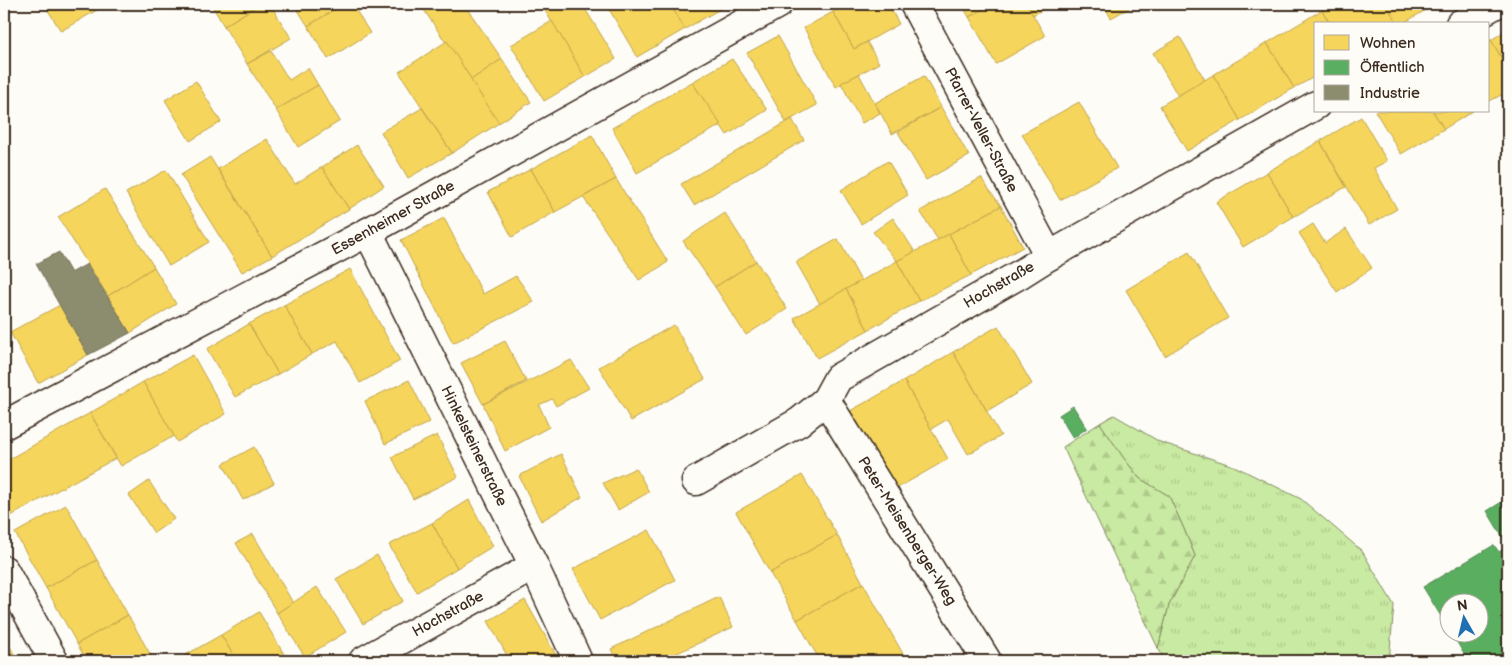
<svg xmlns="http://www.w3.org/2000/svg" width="1512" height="665" font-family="'Balsamiq Sans',sans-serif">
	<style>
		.grass { fill: url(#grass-tufts); stroke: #828a60 }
		.forest { fill: url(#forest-firs); stroke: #828a60 }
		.homes { fill: #f6d55c; stroke: #bea249 }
		.public { fill: #5aae61; stroke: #51864d }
		.industry { fill: #8c8c6e; stroke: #746f56 }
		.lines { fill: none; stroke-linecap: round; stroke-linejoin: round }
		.minor-casing { stroke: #3b2a1e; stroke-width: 31 }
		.minor { stroke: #fdfcf7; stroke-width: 28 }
		.labels { text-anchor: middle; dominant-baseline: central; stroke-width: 5; stroke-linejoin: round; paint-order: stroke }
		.street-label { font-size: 15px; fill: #3b2a1e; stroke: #fdfcf7 }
	</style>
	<defs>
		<pattern id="grass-tufts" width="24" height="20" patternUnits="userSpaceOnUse" patternTransform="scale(1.25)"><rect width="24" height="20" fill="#c9eaa2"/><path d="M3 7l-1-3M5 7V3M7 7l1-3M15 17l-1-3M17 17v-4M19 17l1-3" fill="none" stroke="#aec98b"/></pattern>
		<pattern id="forest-firs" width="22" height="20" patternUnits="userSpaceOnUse" patternTransform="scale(1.25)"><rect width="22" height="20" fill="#c9eaa2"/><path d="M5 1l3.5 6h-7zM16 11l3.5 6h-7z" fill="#aec98b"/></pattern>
	</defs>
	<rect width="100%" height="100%" fill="#fdfcf7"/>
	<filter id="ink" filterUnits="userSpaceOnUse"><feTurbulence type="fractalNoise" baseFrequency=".02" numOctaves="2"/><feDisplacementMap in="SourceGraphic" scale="10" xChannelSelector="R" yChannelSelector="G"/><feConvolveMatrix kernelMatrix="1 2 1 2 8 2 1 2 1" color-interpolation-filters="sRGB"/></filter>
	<g filter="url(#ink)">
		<polygon class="grass" points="1114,415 1160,442 1234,466 1301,499 1362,551 1394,605 1389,661 1165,661 1158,648 1169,605 1195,556 1184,529 1169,496 1139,478 1123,457 1100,423"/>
		<polygon class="forest" points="1100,423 1123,457 1139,478 1169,496 1184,529 1195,556 1169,605 1158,648 1063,447"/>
		<g class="homes">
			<polygon points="44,4 107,4 61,31"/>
			<polygon points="211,4 260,4 224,26"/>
			<polygon points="260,4 270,4 291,38 247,64 224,26"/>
			<polygon points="294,4 343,4 308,26"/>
			<polygon points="343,4 352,4 370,33 328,59 308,26"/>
			<polygon points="420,4 464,4 502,59 471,80"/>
			<polygon points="541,4 582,4 616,59 585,77"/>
			<polygon points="606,4 670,4 685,29 637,57"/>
			<polygon points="670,4 727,4 727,5 685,29"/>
			<polygon points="847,4 888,4 899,24 854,49 833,12"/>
			<polygon points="962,4 993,4 969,17"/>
			<polygon points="993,4 1027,4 1045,36 996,64 969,17"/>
			<polygon points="1027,4 1053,4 1033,15"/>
			<polygon points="1103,4 1136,4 1111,18"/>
			<polygon points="1333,4 1386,4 1398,24 1330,24 1322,10"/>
			<polygon points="1386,4 1436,4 1402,24 1398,24"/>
			<polygon points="1322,10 1330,24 1316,24 1316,76 1294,88 1267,43"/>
			<polygon points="833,12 854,49 867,42 879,63 836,87 804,28"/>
			<polygon points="552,21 585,77 544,101 511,45"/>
			<polygon points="1508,29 1508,69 1491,40"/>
			<polygon points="778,36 817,105 786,122 747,53"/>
			<polygon points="1180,37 1205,80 1178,96 1153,53"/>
			<polygon points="1491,40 1508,69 1508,107 1501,95 1488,102 1488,41"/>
			<polygon points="447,41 499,123 452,153 399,72"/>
			<polygon points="1267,43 1294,88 1240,120 1213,75"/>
			<polygon points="271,51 289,80 308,68 318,85 276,110 247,64"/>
			<polygon points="502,59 531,102 499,123 471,80"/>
			<polygon points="732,59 767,110 727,135 692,82"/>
			<polygon points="859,74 880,113 862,123 841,83"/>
			<polygon points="1213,75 1240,120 1187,151 1160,106"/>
			<polygon points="924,76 941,107 892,134 875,103"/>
			<polygon points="196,81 221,122 190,141 165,100"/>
			<polygon points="692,82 721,125 637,173 612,128"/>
			<polygon points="318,85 340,121 298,147 276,110"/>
			<polygon points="1079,102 1117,168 1060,200 1022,134"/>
			<polygon points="941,107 969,156 926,180 898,132"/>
			<polygon points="422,108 452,153 408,178 381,132"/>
			<polygon points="1375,111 1433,111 1444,129 1401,154"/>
			<polygon points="1433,111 1473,111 1444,129"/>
			<polygon points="1361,117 1387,161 1374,168 1397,209 1369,225 1320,141"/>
			<polygon points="792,119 804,140 694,205 681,184"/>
			<polygon points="592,135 616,179 555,212 531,169"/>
			<polygon points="267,139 295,184 322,167 349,209 272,256 218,169"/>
			<polygon points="1320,141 1346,187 1293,217 1267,172"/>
			<polygon points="357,145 384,186 349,209 322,167"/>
			<polygon points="210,157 272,256 242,272 181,175"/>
			<polygon points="888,161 908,195 861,224 841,190"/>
			<polygon points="531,169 555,212 512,237 488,192"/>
			<polygon points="166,170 209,242 169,266 126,193"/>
			<polygon points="1267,172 1293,217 1243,247 1216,202"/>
			<polygon points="981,178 1001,206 938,240 920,211"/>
			<polygon points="616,179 668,262 639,280 583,197"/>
			<polygon points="105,189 154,267 108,296 58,217"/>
			<polygon points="1001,206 1023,247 971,275 949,234"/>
			<polygon points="725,213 756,261 715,287 683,241"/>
			<polygon points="444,218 483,294 516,276 534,302 453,343 401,240"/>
			<polygon points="893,218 915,252 897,261 873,232"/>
			<polygon points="1313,224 1325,243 1346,229 1372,268 1337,292 1299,233"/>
			<polygon points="949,234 971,275 919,301 897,261"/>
			<polygon points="838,239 861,281 820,304 796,262"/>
			<polygon points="1189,252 1228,318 1165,356 1126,290"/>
			<polygon points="756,261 787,309 746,335 715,287"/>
			<polygon points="897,261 919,301 868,330 846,289"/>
			<polygon points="154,267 176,304 130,333 108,296"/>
			<polygon points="350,269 400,361 360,383 337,341 312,354 284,305"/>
			<polygon points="846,289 868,330 817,358 794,318"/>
			<polygon points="60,305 88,355 38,383 10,332"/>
			<polygon points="284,305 312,354 278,374 249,324"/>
			<polygon points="249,324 278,374 235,397 207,349"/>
			<polygon points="674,325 705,379 631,421 599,367"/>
			<polygon points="998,326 1032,384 987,411 953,352"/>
			<polygon points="505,341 526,381 483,404 461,363"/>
			<polygon points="953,352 1001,436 968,454 948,419 931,429 904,381"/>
			<polygon points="193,355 226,414 177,442 143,382"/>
			<polygon points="571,360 589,388 556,406 552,399 539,405 549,427 505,451 483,404"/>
			<polygon points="409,380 430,422 385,444 365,401"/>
			<polygon points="904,381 948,459 894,490 850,411"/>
			<polygon points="143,382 174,436 121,466 90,413"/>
			<polygon points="90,413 116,458 9,517 4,508 4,462"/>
			<polygon points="437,435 458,477 413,499 392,457"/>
			<polygon points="254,447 274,483 243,500 223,464"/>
			<polygon points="561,454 582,497 541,521 519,476"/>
			<polygon points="636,468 649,492 618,510 603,483"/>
			<polygon points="802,475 837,535 770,573 736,512"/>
			<polygon points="149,481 174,519 154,533 129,495"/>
			<polygon points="469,500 493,546 457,568 432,523"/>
			<polygon points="66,505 97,560 46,588 15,533"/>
			<polygon points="432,523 457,568 417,592 389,545"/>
			<polygon points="649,530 675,580 600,620 573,569"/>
			<polygon points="253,534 293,603 277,613 236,543"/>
			<polygon points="837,535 863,583 797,620 770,573"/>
			<polygon points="377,555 403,601 363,624 336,579"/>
			<polygon points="97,560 128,615 77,644 46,588"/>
			<polygon points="863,583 907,661 820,661 797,620"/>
			<polygon points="317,587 346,632 305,657 277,613"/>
			<polygon points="719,597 733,627 673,655 675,661 617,661 611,649"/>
			<polygon points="525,600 557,657 549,661 510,661 488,621"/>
			<polygon points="259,612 288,661 237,661 221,635"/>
			<polygon points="128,615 154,661 87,661 77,644"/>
			<polygon points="221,635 237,661 175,661"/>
			<polygon points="4,636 18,661 4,661"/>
		</g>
		<g class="public">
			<polygon points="1073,406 1087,428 1073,438 1059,415"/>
			<polygon points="1508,498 1508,546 1487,511"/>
			<polygon points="1494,545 1499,552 1508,546 1508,661 1468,661 1451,632 1480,632 1480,602 1450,602 1450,631 1423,587"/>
		</g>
		<g class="industry">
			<polygon points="59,252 71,273 87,264 130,333 88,355 36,264"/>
			<polygon points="433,654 437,661 421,661"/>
		</g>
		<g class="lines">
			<defs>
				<g id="minor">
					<polyline points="914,4 1049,256"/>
					<polyline points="1460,24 1496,4"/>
					<polyline points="368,232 534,566 578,661"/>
					<polyline points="826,400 987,661"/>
					<polyline points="4,425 368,232 778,4"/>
					<polyline points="696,481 799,422 826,400 838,378 1022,273 1049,256 1316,105"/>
					<polyline points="4,570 54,661"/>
					<polyline points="363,661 534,566"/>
				</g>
			</defs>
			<use href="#minor" class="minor-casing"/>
			<use href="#minor" class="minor"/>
		</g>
	</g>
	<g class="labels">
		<g class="street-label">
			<text transform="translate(981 130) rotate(62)">Pfarrer-Veller-Straße</text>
			<text transform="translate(393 218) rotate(-29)">Essenheimer Straße</text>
			<text transform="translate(999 285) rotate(-30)">Hochstraße</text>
			<text transform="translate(474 446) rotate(64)">Hinkelsteinerstraße</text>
			<text transform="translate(907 531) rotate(58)">Peter-Meisenberger-Weg</text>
			<text transform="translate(448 614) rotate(-29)">Hochstraße</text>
		</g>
	</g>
	<rect width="1512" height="665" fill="none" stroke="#fdfcf7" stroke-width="20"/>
	<rect x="10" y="10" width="1492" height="645" fill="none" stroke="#3b2a1e" stroke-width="2" filter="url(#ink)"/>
	<rect x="1314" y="22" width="175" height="90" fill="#fdfcf7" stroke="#afa8a0"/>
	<rect x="1324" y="35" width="25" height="15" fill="#f6d55c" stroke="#afa8a0"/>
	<text x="1360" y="48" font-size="15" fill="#3b2a1e">Wohnen</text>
	<rect x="1324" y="60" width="25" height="15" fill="#5aae61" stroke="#afa8a0"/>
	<text x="1360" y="72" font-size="15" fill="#3b2a1e">Öffentlich</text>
	<rect x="1324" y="85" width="25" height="15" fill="#8c8c6e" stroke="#afa8a0"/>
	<text x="1360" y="98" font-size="15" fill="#3b2a1e">Industrie</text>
	<g transform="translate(1464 618) rotate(352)"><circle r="24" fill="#fdfcf7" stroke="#afa8a0"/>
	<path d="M0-4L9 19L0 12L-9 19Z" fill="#1f6fb2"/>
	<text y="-8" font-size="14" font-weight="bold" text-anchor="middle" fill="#3b2a1e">N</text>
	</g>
</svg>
